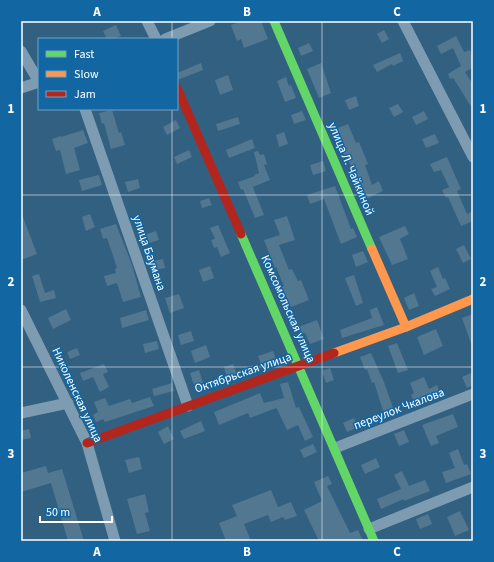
<svg xmlns="http://www.w3.org/2000/svg" width="494" height="562" font-family="'Source Sans 3',sans-serif">
	<style>
		.building { fill: #527790 }
		.lines { fill: none; stroke-linecap: round; stroke-linejoin: round }
		.street { stroke: #7e9cb1; stroke-width: 11 }
		.fast { stroke: #63d668; stroke-width: 9 }
		.slow { stroke: #ff974d; stroke-width: 9 }
		.jam { stroke: #b3261e; stroke-width: 9 }
		.grid { fill: none; stroke: #fff; stroke-width: 1; stroke-opacity: 0.55 }
		.labels { text-anchor: middle; dominant-baseline: central; stroke-width: 3; stroke-linejoin: round; paint-order: stroke }
		.street-label { font-size: 12px; fill: #fff; stroke: #1266a1 }
		.neatline { fill: none; stroke: #fff; stroke-width: 1.5 }
		.grid-label { font-size: 13px; text-anchor: middle; font-weight: bold; fill: #fff }
	</style>
	<rect width="100%" height="100%" fill="#326081"/>
	<g class="building">
		<polygon points="242,21 261,21 268,39 244,48 241,39 237,41 231,25"/>
		<polygon points="116,25 121,36 113,39 107,39 103,31"/>
		<polygon points="384,30 389,39 382,43 377,34"/>
		<polygon points="456,36 464,52 470,50 473,57 473,68 465,72 473,84 473,110 454,79 453,78 450,79 448,74 461,66 453,48 441,54 437,46"/>
		<polygon points="309,43 313,51 301,56 298,48"/>
		<polygon points="400,53 403,61 393,66 392,64 377,72 373,65"/>
		<polygon points="201,63 203,70 180,79 177,79 177,73"/>
		<polygon points="321,63 331,93 319,98 307,69"/>
		<polygon points="228,75 233,90 220,95 215,80"/>
		<polygon points="286,77 289,86 291,85 296,98 285,102 277,81"/>
		<polygon points="356,96 359,106 349,110 345,100"/>
		<polygon points="398,104 403,112 394,117 389,108"/>
		<polygon points="112,110 119,133 121,132 125,145 111,149 104,123 102,124 99,113"/>
		<polygon points="302,111 306,120 294,124 291,115"/>
		<polygon points="424,111 428,119 416,125 412,117"/>
		<polygon points="238,117 240,124 218,131 216,124"/>
		<polygon points="176,120 180,128 167,135 163,127"/>
		<polygon points="348,124 356,143 359,142 368,164 365,165 372,185 379,181 383,191 364,200 348,159 346,159 333,130"/>
		<polygon points="83,130 88,143 74,148 80,170 66,174 60,150 56,151 52,139 61,136 61,137"/>
		<polygon points="284,132 288,144 279,147 276,135"/>
		<polygon points="435,134 439,143 426,148 422,139"/>
		<polygon points="252,139 255,148 229,158 226,150"/>
		<polygon points="189,150 192,157 177,164 174,157"/>
		<polygon points="258,151 260,155 264,154 267,164 264,165 270,180 253,187 264,215 255,218 243,189 241,190 238,182 255,176 254,175 259,173 254,152"/>
		<polygon points="447,157 461,189 457,191 467,214 473,211 473,221 461,226 448,197 446,198 442,190 449,187 441,170 434,172 430,164"/>
		<polygon points="323,161 326,171 313,175 310,165"/>
		<polygon points="99,175 102,185 82,191 79,180"/>
		<polygon points="138,179 140,188 128,192 125,182"/>
		<polygon points="335,186 351,229 353,228 357,237 341,244 324,199 310,204 307,195"/>
		<polygon points="209,198 212,205 202,208 200,201"/>
		<polygon points="21,212 37,254 21,260"/>
		<polygon points="90,214 95,227 86,231 82,217"/>
		<polygon points="287,216 295,240 279,245 289,270 292,269 298,281 301,280 309,300 291,307 282,287 284,286 276,267 275,268 264,240 280,235 274,220"/>
		<polygon points="116,224 132,265 141,297 123,302 117,283 107,286 104,276 116,273 115,269 117,268 107,238 103,239 100,229"/>
		<polygon points="218,225 230,253 221,257 217,247 214,248 211,240 215,239 210,228"/>
		<polygon points="405,226 409,234 400,239 408,259 392,265 379,237"/>
		<polygon points="156,231 159,240 146,244 144,235"/>
		<polygon points="464,245 471,259 463,263 456,249"/>
		<polygon points="363,251 368,262 356,267 352,255"/>
		<polygon points="163,259 165,268 155,270 153,261"/>
		<polygon points="210,266 214,278 203,282 199,270"/>
		<polygon points="438,267 443,279 445,278 450,289 435,296 431,289 437,287 430,271"/>
		<polygon points="39,274 45,293 54,290 56,298 40,302 32,276"/>
		<polygon points="354,275 363,303 356,306 345,278"/>
		<polygon points="414,293 419,306 409,310 404,298"/>
		<polygon points="179,294 184,308 170,313 165,298"/>
		<polygon points="377,307 384,325 342,338 340,330 372,318 370,310"/>
		<polygon points="66,309 71,320 53,329 48,318"/>
		<polygon points="146,310 149,320 122,328 120,318"/>
		<polygon points="473,314 473,346 472,346 462,318"/>
		<polygon points="317,320 324,339 310,344 305,333 302,334 299,327"/>
		<polygon points="436,329 443,346 424,355 417,337"/>
		<polygon points="191,331 194,341 181,345 178,335"/>
		<polygon points="157,341 159,349 145,353 143,344"/>
		<polygon points="397,343 408,370 398,373 388,346"/>
		<polygon points="206,345 210,357 195,363 191,351"/>
		<polygon points="77,348 80,355 70,359 67,352"/>
		<polygon points="273,351 276,360 261,365 258,356"/>
		<polygon points="371,353 384,382 395,414 385,417 374,382 372,383 367,369 365,370 360,357"/>
		<polygon points="104,364 108,372 103,374 109,387 100,392 93,377 83,381 80,373"/>
		<polygon points="233,364 237,375 227,378 224,367"/>
		<polygon points="330,368 334,380 326,383 322,371"/>
		<polygon points="199,370 205,389 196,391 190,373"/>
		<polygon points="471,373 473,378 473,385 467,388 462,377"/>
		<polygon points="424,377 429,389 437,385 440,394 415,404 411,395 414,393 410,383"/>
		<polygon points="288,382 296,408 299,407 313,437 305,441 298,425 287,430 277,409 276,408 250,418 248,413 219,425 214,412 260,393 264,403 284,398 280,384"/>
		<polygon points="172,383 174,391 154,396 152,389"/>
		<polygon points="150,397 154,406 105,422 103,419 96,422 93,415 98,412 94,402 105,398 109,406 130,399 132,403"/>
		<polygon points="453,414 458,427 436,436 439,443 431,446 422,425"/>
		<polygon points="354,418 358,427 347,432 343,423"/>
		<polygon points="201,421 205,431 184,439 180,431"/>
		<polygon points="168,426 174,439 164,444 158,432"/>
		<polygon points="29,429 31,438 21,440 21,431"/>
		<polygon points="404,430 409,442 399,446 394,434"/>
		<polygon points="313,444 317,452 304,458 300,450"/>
		<polygon points="458,449 464,465 467,464 471,474 446,483 442,472 455,468 449,453"/>
		<polygon points="139,457 142,469 129,473 125,460"/>
		<polygon points="376,458 380,467 365,474 361,465"/>
		<polygon points="46,466 48,473 62,469 84,541 68,541 51,483 21,492 21,473"/>
		<polygon points="402,471 409,486 425,480 430,491 404,501 404,499 381,509 377,499 401,489 394,475"/>
		<polygon points="328,476 332,484 327,486 350,533 358,530 363,541 319,541 304,510 322,501 314,482"/>
		<polygon points="271,490 278,507 291,502 297,516 285,520 283,517 271,522 268,515 244,524 251,541 226,541 219,523 237,516 232,505"/>
		<polygon points="145,494 149,512 145,513 150,531 137,534 127,499"/>
		<polygon points="460,511 469,530 455,536 447,517"/>
		<polygon points="428,514 432,524 420,529 416,519"/>
	</g>
	<g class="lines">
		<g class="street">
			<polyline points="147,21 156,39"/>
			<polyline points="403,21 473,157"/>
			<polyline points="165,39 210,21"/>
			<polyline points="21,51 39,82"/>
			<polyline points="21,88 39,82"/>
			<polyline points="85,109 188,406"/>
			<polyline points="21,310 87,443 115,541"/>
			<polyline points="21,413 68,403"/>
			<polyline points="335,448 473,394"/>
			<polyline points="369,529 473,487"/>
		</g>
		<g class="fast">
			<polyline points="274,21 372,249"/>
			<polyline points="241,234 374,541"/>
		</g>
		<g class="slow">
			<polyline points="372,249 406,327"/>
			<polyline points="334,353 406,327 473,299"/>
		</g>
		<g class="jam">
			<polyline points="177,88 241,234"/>
			<polyline points="87,443 334,353"/>
		</g>
	</g>
	<path class="grid" d="M172 21V39M322 21V541M172 109V541M21 195H473M21 367H473"/>
	<g class="labels">
		<g class="street-label">
			<text transform="translate(351 169) rotate(67)">улица Л. Чайкиной</text>
			<text transform="translate(149 253) rotate(71)">улица Баумана</text>
			<text transform="translate(288 309) rotate(66)">Комсомольская улица</text>
			<text transform="translate(243 373) rotate(-19)">Октябрьская улица</text>
			<text transform="translate(77 395) rotate(65)">Николенская улица</text>
			<text transform="translate(399 409) rotate(-21)">переулок Чкалова</text>
		</g>
	</g>
	<rect width="494" height="562" fill="none" stroke="#1266a1" stroke-width="44"/>
	<rect x="38" y="38" width="140" height="72" fill="#1266a1" stroke="#71a3c7"/>
	<rect x="46" y="51" width="20" height="6" fill="#63d668" stroke="#71a3c7"/>
	<text x="74" y="58" font-size="12" fill="#ffffff">Fast</text>
	<rect x="46" y="71" width="20" height="6" fill="#ff974d" stroke="#71a3c7"/>
	<text x="74" y="78" font-size="12" fill="#ffffff">Slow</text>
	<rect x="46" y="91" width="20" height="6" fill="#b3261e" stroke="#71a3c7"/>
	<text x="74" y="98" font-size="12" fill="#ffffff">Jam</text>
	<path d="M40 516v6h72v-6" fill="none" stroke="#ffffff" stroke-width="2"/>
	<text x="46" y="516" font-size="12" fill="#ffffff" stroke="#1266a1" stroke-width="3" paint-order="stroke">50 m</text>
	<rect x="22" y="22" width="450" height="518" class="neatline"/>
	<g class="grid-label">
		<text x="97" y="16">A</text>
		<text x="247" y="16">B</text>
		<text x="397" y="16">C</text>
		<text x="11" y="113">1</text>
		<text x="483" y="113">1</text>
		<text x="11" y="286">2</text>
		<text x="483" y="286">2</text>
		<text x="11" y="458">3</text>
		<text x="483" y="458">3</text>
		<text x="97" y="556">A</text>
		<text x="247" y="556">B</text>
		<text x="397" y="556">C</text>
	</g>
</svg>
